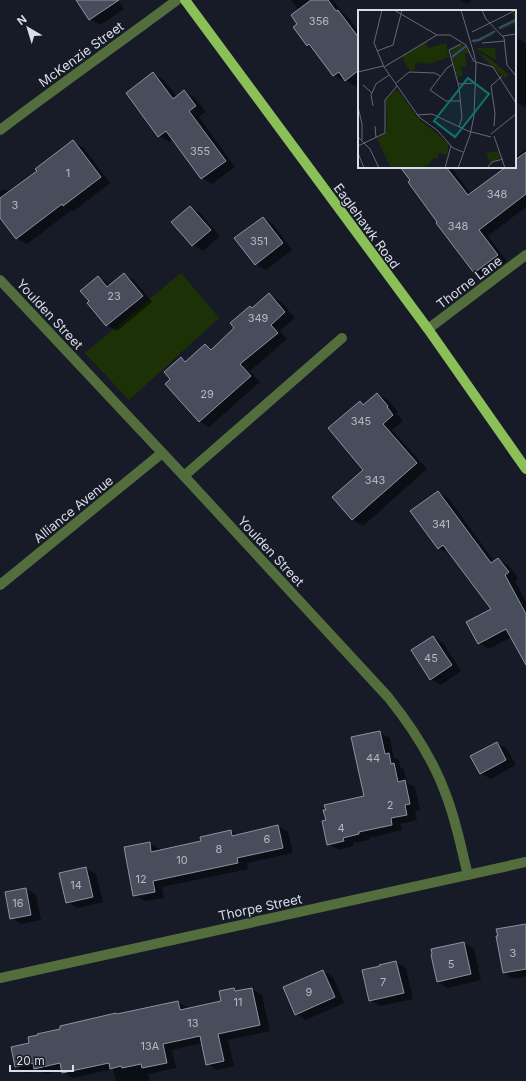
<svg xmlns="http://www.w3.org/2000/svg" width="526" height="1081" font-family="Inter,sans-serif">
	<style>
		.green { fill: #1d3107 }
		.shadow { fill: #0007 }
		.building { fill: #484d5c; stroke: #8b92a2 }
		.lines { fill: none; stroke-linecap: round; stroke-linejoin: round }
		.minor { stroke: #546d3d; stroke-width: 10 }
		.major { stroke: #8bc058; stroke-width: 10 }
		.labels { text-anchor: middle; dominant-baseline: central; stroke-width: 3; stroke-linejoin: round; paint-order: stroke }
		.number-label { font-size: 11px; fill: #b6b9c4 }
		.street-label { font-size: 13px; fill: #dadde6; stroke: #171b28 }
		.inset-river { fill: none; stroke: #35498b; stroke-width: 2 }
		.inset-road { fill: none; stroke: #656974; stroke-width: 1 }
		.view { fill: #0f766e; fill-opacity: 0.15; stroke: #0f766e; stroke-width: 2 }
		.inset-edge { fill: none; stroke: #dadde6; stroke-width: 2 }
	</style>
	<rect width="100%" height="100%" fill="#171b28"/>
	<polygon class="green" points="181,273 219,318 129,400 85,353"/>
	<g class="shadow">
		<polygon points="77,0 118,0 124,9 100,25 90,19"/>
		<polygon points="291,0 333,0 344,14 348,17 359,32 359,83 355,86 345,80 344,81 334,75 314,49 307,45 299,24 299,11"/>
		<polygon points="460,0 472,0 467,4"/>
		<polygon points="519,39 526,43 526,108 518,103 515,99 515,42"/>
		<polygon points="153,73 163,79 177,97 184,92 194,97 206,112 199,117 235,167 212,184 202,178 173,139 169,142 159,136"/>
		<polygon points="73,142 83,147 110,183 74,211 72,210 27,244 16,238 0,216 0,192 4,189 10,192 38,171"/>
		<polygon points="526,149 526,207 488,236 507,261 485,278 475,273 409,182 411,181 410,167 451,167 471,194 507,167 515,167 515,161 518,159 517,156"/>
		<polygon points="190,207 200,213 220,236 203,251 193,245"/>
		<polygon points="263,218 273,224 292,250 266,270 255,264"/>
		<polygon points="124,274 134,280 152,302 117,331 107,325 98,277 110,285"/>
		<polygon points="270,295 280,301 295,318 280,331 287,339 250,371 260,382 209,427 199,421 171,379 181,358 187,362 205,345 213,350 253,309"/>
		<polygon points="378,394 388,400 398,412 396,413 403,421 392,430 427,469 363,526 353,520 333,497 364,470 361,402 365,405"/>
		<polygon points="438,492 448,498 494,561 498,559 508,565 518,578 515,581 526,602 526,663 512,637 489,649 479,643 492,609 450,553 449,554 439,548 412,511"/>
		<polygon points="433,637 443,643 461,671 441,685 430,679"/>
		<polygon points="379,732 390,738 394,758 399,760 400,767 404,770 407,783 415,787 420,810 415,811 417,820 401,824 402,830 369,838 369,840 353,843 353,846 339,850 328,844 365,797"/>
		<polygon points="497,743 507,749 516,765 491,779 480,773"/>
		<polygon points="278,826 288,832 293,853 247,863 248,869 162,887 164,898 145,901 134,895 149,843 160,849 160,851 202,842 231,831 238,835"/>
		<polygon points="86,868 96,874 103,902 77,908 67,902"/>
		<polygon points="26,889 36,895 41,920 21,924 11,918"/>
		<polygon points="526,925 526,976 514,979 504,973"/>
		<polygon points="464,943 474,949 481,980 448,988 437,982"/>
		<polygon points="396,962 406,968 413,999 380,1006 370,1000"/>
		<polygon points="323,971 333,977 344,1003 306,1020 296,1014"/>
		<polygon points="234,989 238,991 252,989 262,995 270,1031 228,1040 234,1066 217,1070 207,1064 202,1043 172,1050 176,1068 148,1074 150,1081 116,1081 113,1069 73,1078 63,1072 62,1070 46,1074 39,1070 26,1073 16,1067 30,1044 118,1015 178,1002 188,1008 188,1009 222,1002"/>
	</g>
	<g class="building">
		<polygon points="76,0 119,0 89,20"/>
		<polygon points="311,0 328,0 336,11 338,10 359,38 359,70 345,81 339,72 333,76 309,44 307,46 293,27 297,24 291,15"/>
		<polygon points="153,72 173,99 184,90 196,106 189,111 226,161 201,179 166,131 158,137 126,93"/>
		<polygon points="73,140 101,177 63,206 62,204 16,239 0,218 0,198 37,171 35,169"/>
		<polygon points="526,152 526,194 479,230 498,255 474,273 436,223 437,222 408,182 410,180 400,167 446,167 468,195 506,167 515,167 515,160"/>
		<polygon points="190,206 211,230 192,246 171,222"/>
		<polygon points="263,217 283,243 255,265 234,238"/>
		<polygon points="124,273 143,296 106,326 87,303 89,301 80,291 98,276 107,287"/>
		<polygon points="269,293 285,312 271,325 278,333 240,364 251,376 199,422 165,384 170,379 164,372 181,357 185,362 205,344 211,350 234,328 230,323 250,306 252,308"/>
		<polygon points="377,393 388,406 387,407 393,415 383,424 417,463 352,520 332,497 363,470 328,428 360,401 363,405"/>
		<polygon points="438,491 491,563 498,558 509,572 505,575 526,614 526,665 506,629 478,644 466,622 491,609 443,545 438,549 410,511"/>
		<polygon points="433,636 452,665 430,680 411,650"/>
		<polygon points="380,731 385,754 389,753 391,764 394,763 398,782 405,780 410,804 405,805 407,815 391,818 392,825 359,832 359,834 343,838 344,841 327,845 322,821 326,820 323,810 326,810 324,805 364,796 351,737"/>
		<polygon points="497,742 506,760 480,774 470,756"/>
		<polygon points="278,825 283,848 237,858 238,863 153,881 155,892 133,896 124,847 150,842 151,852 201,841 200,837 231,830 232,836"/>
		<polygon points="86,867 93,897 66,903 59,873"/>
		<polygon points="26,888 31,915 10,919 5,892"/>
		<polygon points="526,924 526,969 503,973 496,936 498,936 496,929"/>
		<polygon points="464,942 471,974 437,982 431,955 432,954 431,949"/>
		<polygon points="396,961 404,993 369,1001 362,970 380,966 379,965"/>
		<polygon points="323,970 335,997 295,1015 283,987"/>
		<polygon points="234,988 235,991 252,988 260,1025 218,1034 224,1061 206,1065 200,1036 163,1044 167,1063 142,1068 141,1064 122,1068 121,1066 110,1069 109,1063 62,1073 60,1063 34,1069 33,1063 15,1067 11,1047 29,1043 28,1037 38,1035 37,1034 60,1029 60,1026 116,1013 117,1014 178,1001 180,1010 221,1001 219,991"/>
	</g>
	<g class="lines">
		<g class="minor">
			<path d="M0 130C58 86 118 44 177 0"/>
			<path d="M0 280 184 476 388 697C412 727 433 758 446 795 456 820 461 848 468 875"/>
			<polyline points="428,329 526,255"/>
			<polyline points="184,476 342,338"/>
			<polyline points="0,585 162,453"/>
			<polyline points="0,978 526,862"/>
		</g>
		<polyline class="major" points="185,0 428,329 526,469"/>
	</g>
	<g class="labels">
		<g class="number-label">
			<text x="319" y="21">356</text>
			<text x="200" y="151">355</text>
			<text x="68" y="173">1</text>
			<text x="497" y="194">348</text>
			<text x="15" y="205">3</text>
			<text x="458" y="226">348</text>
			<text x="259" y="241">351</text>
			<text x="114" y="296">23</text>
			<text x="258" y="318">349</text>
			<text x="207" y="394">29</text>
			<text x="361" y="421">345</text>
			<text x="375" y="480">343</text>
			<text x="441" y="524">341</text>
			<text x="431" y="658">45</text>
			<text x="373" y="758">44</text>
			<text x="390" y="805">2</text>
			<text x="341" y="828">4</text>
			<text x="267" y="839">6</text>
			<text x="219" y="849">8</text>
			<text x="182" y="860">10</text>
			<text x="141" y="879">12</text>
			<text x="76" y="885">14</text>
			<text x="18" y="903">16</text>
			<text x="513" y="953">3</text>
			<text x="451" y="964">5</text>
			<text x="383" y="982">7</text>
			<text x="309" y="992">9</text>
			<text x="238" y="1002">11</text>
			<text x="193" y="1023">13</text>
			<text x="150" y="1046">13A</text>
		</g>
		<g class="street-label">
			<text transform="translate(81 54) rotate(-36)">McKenzie Street</text>
			<text transform="translate(367 226) rotate(54)">Eaglehawk Road</text>
			<text transform="translate(469 282) rotate(-37)">Thorne Lane</text>
			<text transform="translate(50 314) rotate(47)">Youlden Street</text>
			<text transform="translate(73 509) rotate(-39)">Alliance Avenue</text>
			<text transform="translate(271 551) rotate(47)">Youlden Street</text>
			<text transform="translate(260 907) rotate(-12)">Thorpe Street</text>
		</g>
	</g>
	<g transform="translate(358 10)">
		<rect width="158" height="158" fill="#171b28"/>
		<path d="M158 2V14L142 20 139 18 156 8 154 4ZM137 21 135 26 117 33 118 38H137L138 50 118 38 114 30ZM67 32 70 38 88 33 91 47 71 54 57 52V61L51 60 44 46ZM104 34 113 42 107 44 109 57H103L105 66 99 67 92 39ZM117 40 132 49 151 65 147 68ZM37 80 41 81 60 108 91 134 89 145 81 143 79 149 76 148 70 155 62 158H33L19 129 29 121 28 89ZM140 141 142 148 132 153 128 143Z" fill="#1d3107"/>
		<path class="inset-river" d="M141 18 158 10M114 31 121 30 137 21M94 47 108 36"/>
		<path class="inset-road" d="M24 0 16 33 26 57 61 107 79 120 95 138 105 142M36 0 79 25M103 0 116 44M124 0 128 9 146 28 149 55 158 66M114 22 158 0M145 26 158 24M124 33 147 31M19 41 35 35 44 0M118 52 135 57 158 93M95 54 89 58 72 80 88 91H102M26 57 79 25H92L108 35 116 52M0 62 25 56M37 74 51 62 77 63 82 66M100 74 117 73M5 75 14 83M15 96 13 85 18 74 31 65M0 97 4 114V130M59 105 74 104 110 121 133 127M17 116 18 128M136 116 137 103 133 76 144 66M101 117 104 108 101 77 91 40 103 34M133 124 158 104M136 126 147 158M0 127 12 139 21 158M0 136 27 123V90L39 76M0 143 6 158M87 158 93 136M100 158 112 125 116 106 118 54 116 44M129 158 134 152 145 149"/>
		<path class="view" d="M110 68 131 84 97 127 76 111Z"/>
		<rect width="158" height="158" class="inset-edge"/>
	</g>
	<g transform="translate(28 28) rotate(322)" stroke="#171b28" stroke-width="3" paint-order="stroke">
	<path d="M0-3L7 15L0 10L-7 15Z" fill="#dadde6"/>
	<text y="-6" font-size="11" font-weight="bold" text-anchor="middle" fill="#dadde6">N</text>
	</g>
	<path d="M10 1065v6h63v-6" fill="none" stroke="#dadde6" stroke-width="2"/>
	<text x="16" y="1065" font-size="12" fill="#dadde6" stroke="#171b28" stroke-width="3" paint-order="stroke">20 m</text>
</svg>
